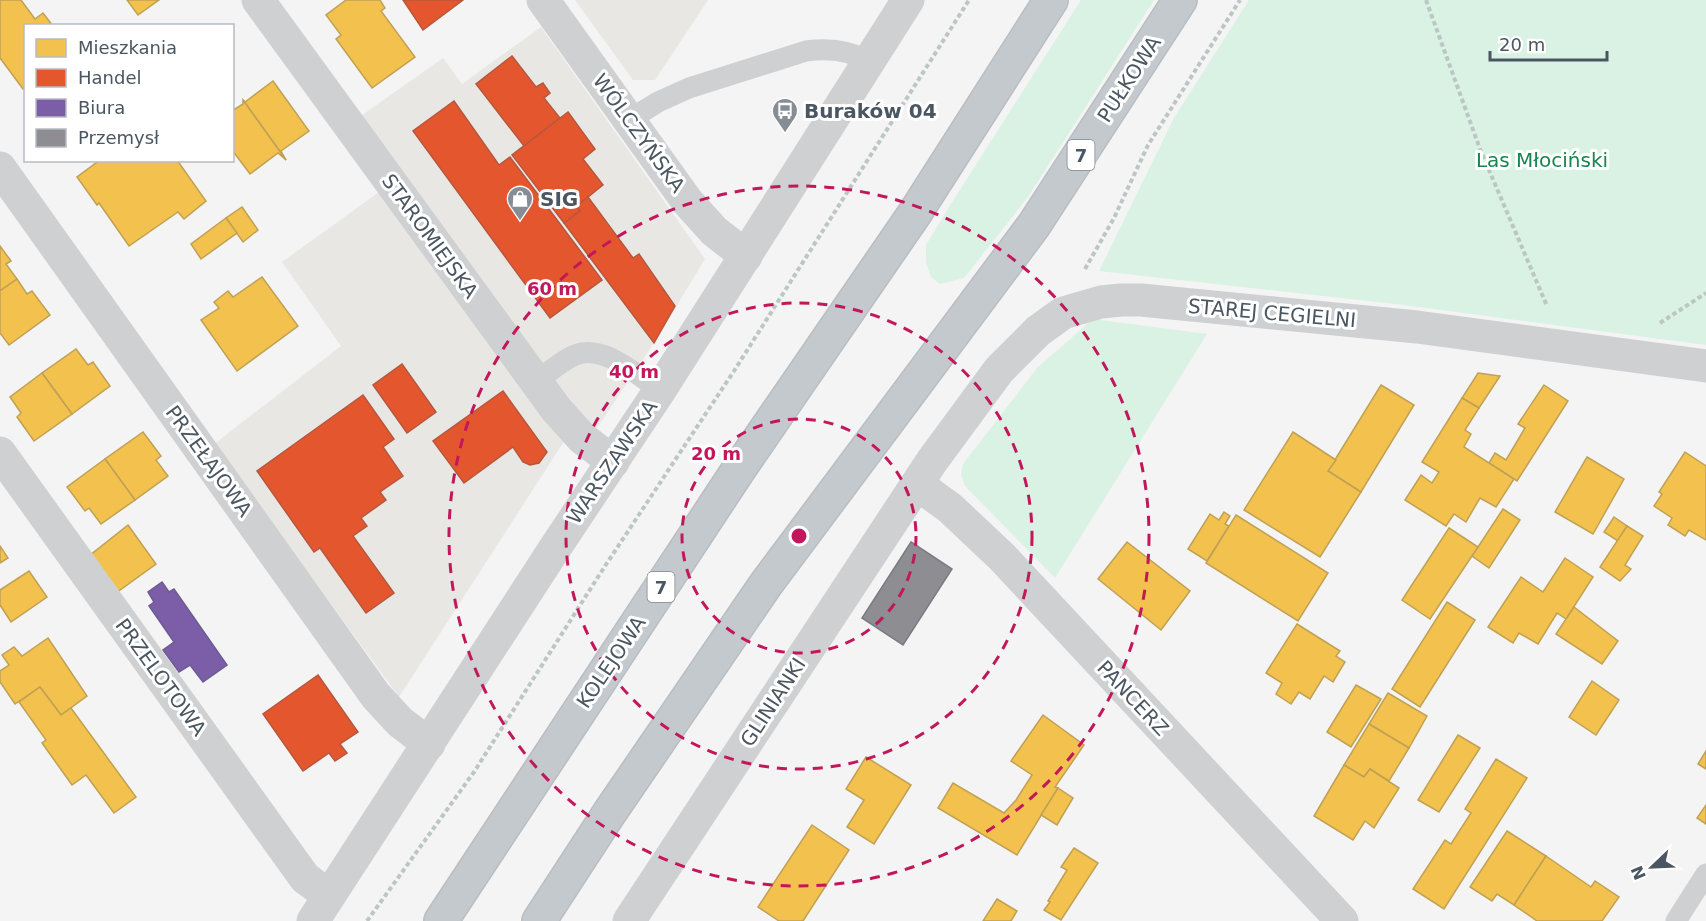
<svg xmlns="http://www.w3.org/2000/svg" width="1706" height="921" font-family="'DejaVu Sans',sans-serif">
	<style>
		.commercial { fill: #e8e7e3 }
		.green { fill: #d9f2e3 }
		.homes { fill: #f2c14e; stroke: #c0a154; stroke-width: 1.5 }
		.shops { fill: #e4572e; stroke: #b6573d; stroke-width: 1.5 }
		.offices { fill: #7b5ea7; stroke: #6c5c92; stroke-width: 1.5 }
		.industry { fill: #8d8d92; stroke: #797c83; stroke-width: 1.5 }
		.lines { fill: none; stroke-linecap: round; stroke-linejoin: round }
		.trunk-casing { stroke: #b9bec3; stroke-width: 36 }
		.path { stroke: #bcc7c4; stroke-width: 4; stroke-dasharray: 4.5 3; stroke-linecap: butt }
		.service { stroke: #ced0d2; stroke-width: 21 }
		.minor { stroke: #ced0d2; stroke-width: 33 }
		.trunk { stroke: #c4c9cd; stroke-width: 33 }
		.ring { fill: none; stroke: #c2185b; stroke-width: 3; stroke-dasharray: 10 8 }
		.labels { text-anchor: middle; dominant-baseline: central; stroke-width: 6; stroke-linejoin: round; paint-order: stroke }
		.shield { fill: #fff; stroke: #808990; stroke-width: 1.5 }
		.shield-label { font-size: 18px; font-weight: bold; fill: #4a5661 }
		.street-label { font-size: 20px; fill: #4a5661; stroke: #fff }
		.poi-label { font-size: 20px; font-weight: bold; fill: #4a5661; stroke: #fff; text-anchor: start }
		.park-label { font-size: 20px; fill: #17864f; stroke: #fff }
		.centre { fill: #c2185b; stroke: #fff; stroke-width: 3 }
		.ring-label { font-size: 18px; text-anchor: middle; font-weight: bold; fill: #c2185b; stroke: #fff; stroke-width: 6; stroke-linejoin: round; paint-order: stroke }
	</style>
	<rect width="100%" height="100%" fill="#f4f4f4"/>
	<g class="commercial">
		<polygon points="575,0 708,0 655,80 633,80"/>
		<polygon points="541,27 705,259 654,343 591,437 358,118 443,58 462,84"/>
		<polygon points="382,190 565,440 399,697 214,444 341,346 282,262"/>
	</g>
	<g class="green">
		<polygon points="1081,0 1154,0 1028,197 964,278 940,284 931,277 926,262 926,245 949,207"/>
		<polygon points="1249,0 1706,0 1706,345 1396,304 1099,271 1174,118"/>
		<polygon points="1093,319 1207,334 1055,578 965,486 961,475 963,464 1037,368"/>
	</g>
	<g class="homes">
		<polygon points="0,0 21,0 35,19 43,13 53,26 26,26 26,87 23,89 0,58"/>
		<polygon points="127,0 159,0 138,15"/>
		<polygon points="346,0 380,0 385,8 381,11 415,57 372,88 336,39 341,35 326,15"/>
		<polygon points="273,81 309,131 281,151 286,160 243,100 245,102"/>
		<polygon points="243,100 286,160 278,153 250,174 232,150 232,111 243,104"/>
		<polygon points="100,160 177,160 206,201 184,219 178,212 129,246 99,203 97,205 77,177"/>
		<polygon points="242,207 258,230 243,242 226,218"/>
		<polygon points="226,218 237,233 201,259 191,244"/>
		<polygon points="0,246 11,261 6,264 17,279 0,291"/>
		<polygon points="262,277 298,326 237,371 201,320 219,308 214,302 228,291 233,297"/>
		<polygon points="17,279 27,294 32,291 50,315 9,345 0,333 0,291"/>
		<polygon points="76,349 88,365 93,362 110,386 72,414 42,373"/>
		<polygon points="42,373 72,414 34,441 17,417 21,413 10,397"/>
		<polygon points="1478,373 1500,376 1479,408 1462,398"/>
		<polygon points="1381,385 1414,405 1361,492 1328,471"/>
		<polygon points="1544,385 1568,401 1517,481 1489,463 1495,453 1506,460 1525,428 1518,424"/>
		<polygon points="1462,398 1479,408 1465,430 1471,434 1464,447 1514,479 1496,507 1480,498 1466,522 1454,514 1446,526 1405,500 1421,475 1432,483 1439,472 1422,462"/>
		<polygon points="143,432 161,456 156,460 168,476 135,500 105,459"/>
		<polygon points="1293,432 1336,460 1328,471 1361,492 1320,557 1244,510"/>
		<polygon points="1685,452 1706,466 1706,540 1689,530 1685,536 1668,525 1672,518 1654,506 1662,494 1659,492"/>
		<polygon points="1587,457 1624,479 1593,534 1555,512"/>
		<polygon points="105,459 135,500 101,524 89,508 85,511 67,487"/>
		<polygon points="1503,509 1520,520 1489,568 1472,556"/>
		<polygon points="1224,512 1230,516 1225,524 1229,526 1207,561 1188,549 1210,514 1219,520"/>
		<polygon points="1236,515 1328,573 1298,621 1206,563"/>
		<polygon points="1614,517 1627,526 1618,541 1604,532"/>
		<polygon points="128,525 156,564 116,593 89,556"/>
		<polygon points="1627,526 1643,536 1625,565 1631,569 1620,581 1600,567"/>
		<polygon points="1449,528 1478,547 1430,619 1402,600"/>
		<polygon points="1127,542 1190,591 1161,630 1098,579"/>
		<polygon points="0,546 8,558 0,563"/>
		<polygon points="1565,558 1593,577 1566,619 1557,613 1538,644 1519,633 1513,643 1488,627 1521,577 1543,592"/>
		<polygon points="29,571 47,597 11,622 0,605 0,590"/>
		<polygon points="1447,602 1475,620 1420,707 1392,689"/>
		<polygon points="1574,607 1618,641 1602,664 1556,634"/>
		<polygon points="1297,624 1340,651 1336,656 1345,662 1333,682 1324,676 1310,699 1299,692 1291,704 1276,694 1282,683 1266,673"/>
		<polygon points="48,638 87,696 61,715 40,687 15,704 0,682 0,671 9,665 2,655 14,647 22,656"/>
		<polygon points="1592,681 1619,700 1596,735 1569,717"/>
		<polygon points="1356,685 1381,699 1351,747 1327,732"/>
		<polygon points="40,687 61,715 71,708 136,797 114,813 86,775 72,785 42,743 46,740 19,702"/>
		<polygon points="1388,693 1427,716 1409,748 1369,724"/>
		<polygon points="1043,715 1084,745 1055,787 1058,788 1017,855 938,808 953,783 1004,813 1016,800 1032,775 1011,761"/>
		<polygon points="1369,724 1409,748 1389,781 1370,769 1364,777 1344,765"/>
		<polygon points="1458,735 1480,748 1439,812 1418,800"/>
		<polygon points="1706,751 1706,769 1698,764"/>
		<polygon points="866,757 911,785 874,844 847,827 864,800 846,789"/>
		<polygon points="1496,759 1527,778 1444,909 1413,889 1445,840 1451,844 1471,813 1465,809"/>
		<polygon points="1344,765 1364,777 1370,769 1399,788 1374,828 1365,821 1353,840 1314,816"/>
		<polygon points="1058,788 1073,798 1057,825 1041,815"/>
		<polygon points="1706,805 1706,824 1697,818"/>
		<polygon points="812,825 849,850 803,921 779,921 758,907"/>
		<polygon points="1507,831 1546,856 1514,905 1497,894 1492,901 1470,887"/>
		<polygon points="1074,848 1098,863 1061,920 1044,910 1050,902 1048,901 1067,870 1061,867"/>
		<polygon points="1546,856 1591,887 1595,881 1619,897 1602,921 1537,921 1514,905"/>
		<polygon points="997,899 1017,911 1011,921 983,921"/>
	</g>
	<g class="shops">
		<polygon points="403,0 463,0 423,30"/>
		<polygon points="512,56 536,87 543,83 550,93 544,98 560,118 524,146 476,84"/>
		<polygon points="454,101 499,165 510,157 602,280 550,318 413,131"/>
		<polygon points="568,112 595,149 583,159 603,185 577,206 580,211 564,223 512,155"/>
		<polygon points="588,197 633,258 639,254 675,306 654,343 564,223 580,211 577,206"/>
		<polygon points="402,364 436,412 407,433 373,385"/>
		<polygon points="503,391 547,452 539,463 530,465 523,462 513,447 464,483 433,441"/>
		<polygon points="363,395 394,439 383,447 403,476 380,492 386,500 361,518 367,526 353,536 394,593 366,613 320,548 314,552 257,471"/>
		<polygon points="318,675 358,732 340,744 347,753 335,761 329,753 303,771 263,714"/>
	</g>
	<polygon class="offices" points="162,582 169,592 174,589 227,665 203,682 190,665 179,672 163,650 174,642 149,606 154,602 148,592"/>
	<polygon class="industry" points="911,542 952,569 903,645 862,618"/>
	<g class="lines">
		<defs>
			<g id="trunk">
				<polyline points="441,921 739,469 915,213 1051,0"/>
				<polyline points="539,921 610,812 766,584 1034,225 1180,0"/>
			</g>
		</defs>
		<use href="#trunk" class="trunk-casing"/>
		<g class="path">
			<polyline points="1426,0 1480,149 1547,306"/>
			<polyline points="1085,269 1114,218 1148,145 1240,0"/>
			<polyline points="1660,323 1706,293"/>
			<polyline points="367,921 474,772 605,566 734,371 969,0"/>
		</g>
		<g class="service">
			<path d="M629 120 658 102 689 88 806 51C828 48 849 50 869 61"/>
			<path d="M536 382C548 373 561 361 575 355 603 343 638 376 660 390"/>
			<polyline points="1676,921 1706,874"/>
		</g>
		<g class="minor">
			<polyline points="258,0 556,409 582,438 613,462"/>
			<polyline points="543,0 687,201 714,231 746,256"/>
			<polyline points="0,168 376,696 400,722 429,744"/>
			<polyline points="0,453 305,878 328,895"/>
			<polyline points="917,484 950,508 1002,557 1342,921"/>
			<polyline points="313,921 553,551 660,390 908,0"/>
			<polyline points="629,921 932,461 999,370 1038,331 1063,313 1101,302 1121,300 1141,300 1417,327 1706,366"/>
		</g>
		<use href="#trunk" class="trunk"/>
	</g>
	<g class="ring">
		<circle cx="799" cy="536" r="117"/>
		<circle cx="799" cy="536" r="233"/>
		<circle cx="799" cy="536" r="350"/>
	</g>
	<defs>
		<symbol id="bus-pin" viewBox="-11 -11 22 30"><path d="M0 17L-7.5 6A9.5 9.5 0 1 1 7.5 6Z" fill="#868d94" stroke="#fff"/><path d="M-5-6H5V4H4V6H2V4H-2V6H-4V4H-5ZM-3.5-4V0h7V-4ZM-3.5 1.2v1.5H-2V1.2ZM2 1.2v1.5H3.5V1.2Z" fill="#fff"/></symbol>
		<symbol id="shop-pin" viewBox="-11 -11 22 30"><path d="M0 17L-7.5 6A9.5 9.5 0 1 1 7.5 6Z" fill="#868d94" stroke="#fff"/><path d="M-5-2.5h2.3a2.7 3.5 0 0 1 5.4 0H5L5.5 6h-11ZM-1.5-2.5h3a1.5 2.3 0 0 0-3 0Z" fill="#fff"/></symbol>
	</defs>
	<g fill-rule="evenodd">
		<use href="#bus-pin" x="770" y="96" width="30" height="40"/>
		<use href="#shop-pin" x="505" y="184" width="30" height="40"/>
	</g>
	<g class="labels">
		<g class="shield">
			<rect x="1067.5" y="140" width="27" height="30" rx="4.5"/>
			<rect x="647.5" y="572" width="27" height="30" rx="4.5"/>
		</g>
		<g class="shield-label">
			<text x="1081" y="155">7</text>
			<text x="661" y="587">7</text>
		</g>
		<g class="street-label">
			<text transform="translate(1129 79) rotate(-57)">PUŁKOWA</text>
			<text transform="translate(639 133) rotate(54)">WÓLCZYŃSKA</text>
			<text transform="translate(430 236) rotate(54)">STAROMIEJSKA</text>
			<text transform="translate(1272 313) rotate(5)">STAREJ CEGIELNI</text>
			<text transform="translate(209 461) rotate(54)">PRZEŁAJOWA</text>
			<text transform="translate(612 462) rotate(-56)">WARSZAWSKA</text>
			<text transform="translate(611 662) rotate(-56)">KOLEJOWA</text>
			<text transform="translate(161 677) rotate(54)">PRZELOTOWA</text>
			<text transform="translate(1133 698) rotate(47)">PANCERZ</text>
			<text transform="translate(773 702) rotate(-57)">GLINIANKI</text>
		</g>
		<g class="poi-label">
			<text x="804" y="111">Buraków 04</text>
			<text x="540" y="199">SIG</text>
		</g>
		<g class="park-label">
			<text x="1542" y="160">Las Młociński</text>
		</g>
	</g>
	<circle cx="799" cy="536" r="9" class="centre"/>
	<g class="ring-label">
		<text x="552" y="295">60 m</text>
		<text x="634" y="378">40 m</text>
		<text x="716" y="460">20 m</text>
	</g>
	<rect x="24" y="24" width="210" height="138" fill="#ffffff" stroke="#b7bbc0" stroke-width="1.5"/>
	<rect x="36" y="39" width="30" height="18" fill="#f2c14e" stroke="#b7bbc0" stroke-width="1.5"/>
	<text x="78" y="54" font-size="18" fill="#4a5661">Mieszkania</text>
	<rect x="36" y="69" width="30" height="18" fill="#e4572e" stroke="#b7bbc0" stroke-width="1.5"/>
	<text x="78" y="84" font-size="18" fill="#4a5661">Handel</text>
	<rect x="36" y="99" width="30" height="18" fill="#7b5ea7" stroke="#b7bbc0" stroke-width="1.5"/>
	<text x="78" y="114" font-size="18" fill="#4a5661">Biura</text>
	<rect x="36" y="129" width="30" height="18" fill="#8d8d92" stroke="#b7bbc0" stroke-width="1.5"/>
	<text x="78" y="144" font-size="18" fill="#4a5661">Przemysł</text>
	<g transform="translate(1652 867) rotate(247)" stroke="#ffffff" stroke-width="4.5" paint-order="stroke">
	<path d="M0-4.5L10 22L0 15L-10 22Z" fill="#4a5661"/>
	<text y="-9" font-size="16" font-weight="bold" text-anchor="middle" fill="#4a5661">N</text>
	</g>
	<path d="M1490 51v9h117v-9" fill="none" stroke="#4a5661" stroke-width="3"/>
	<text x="1499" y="51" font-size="18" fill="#4a5661" stroke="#ffffff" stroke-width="4.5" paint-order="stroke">20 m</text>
</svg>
